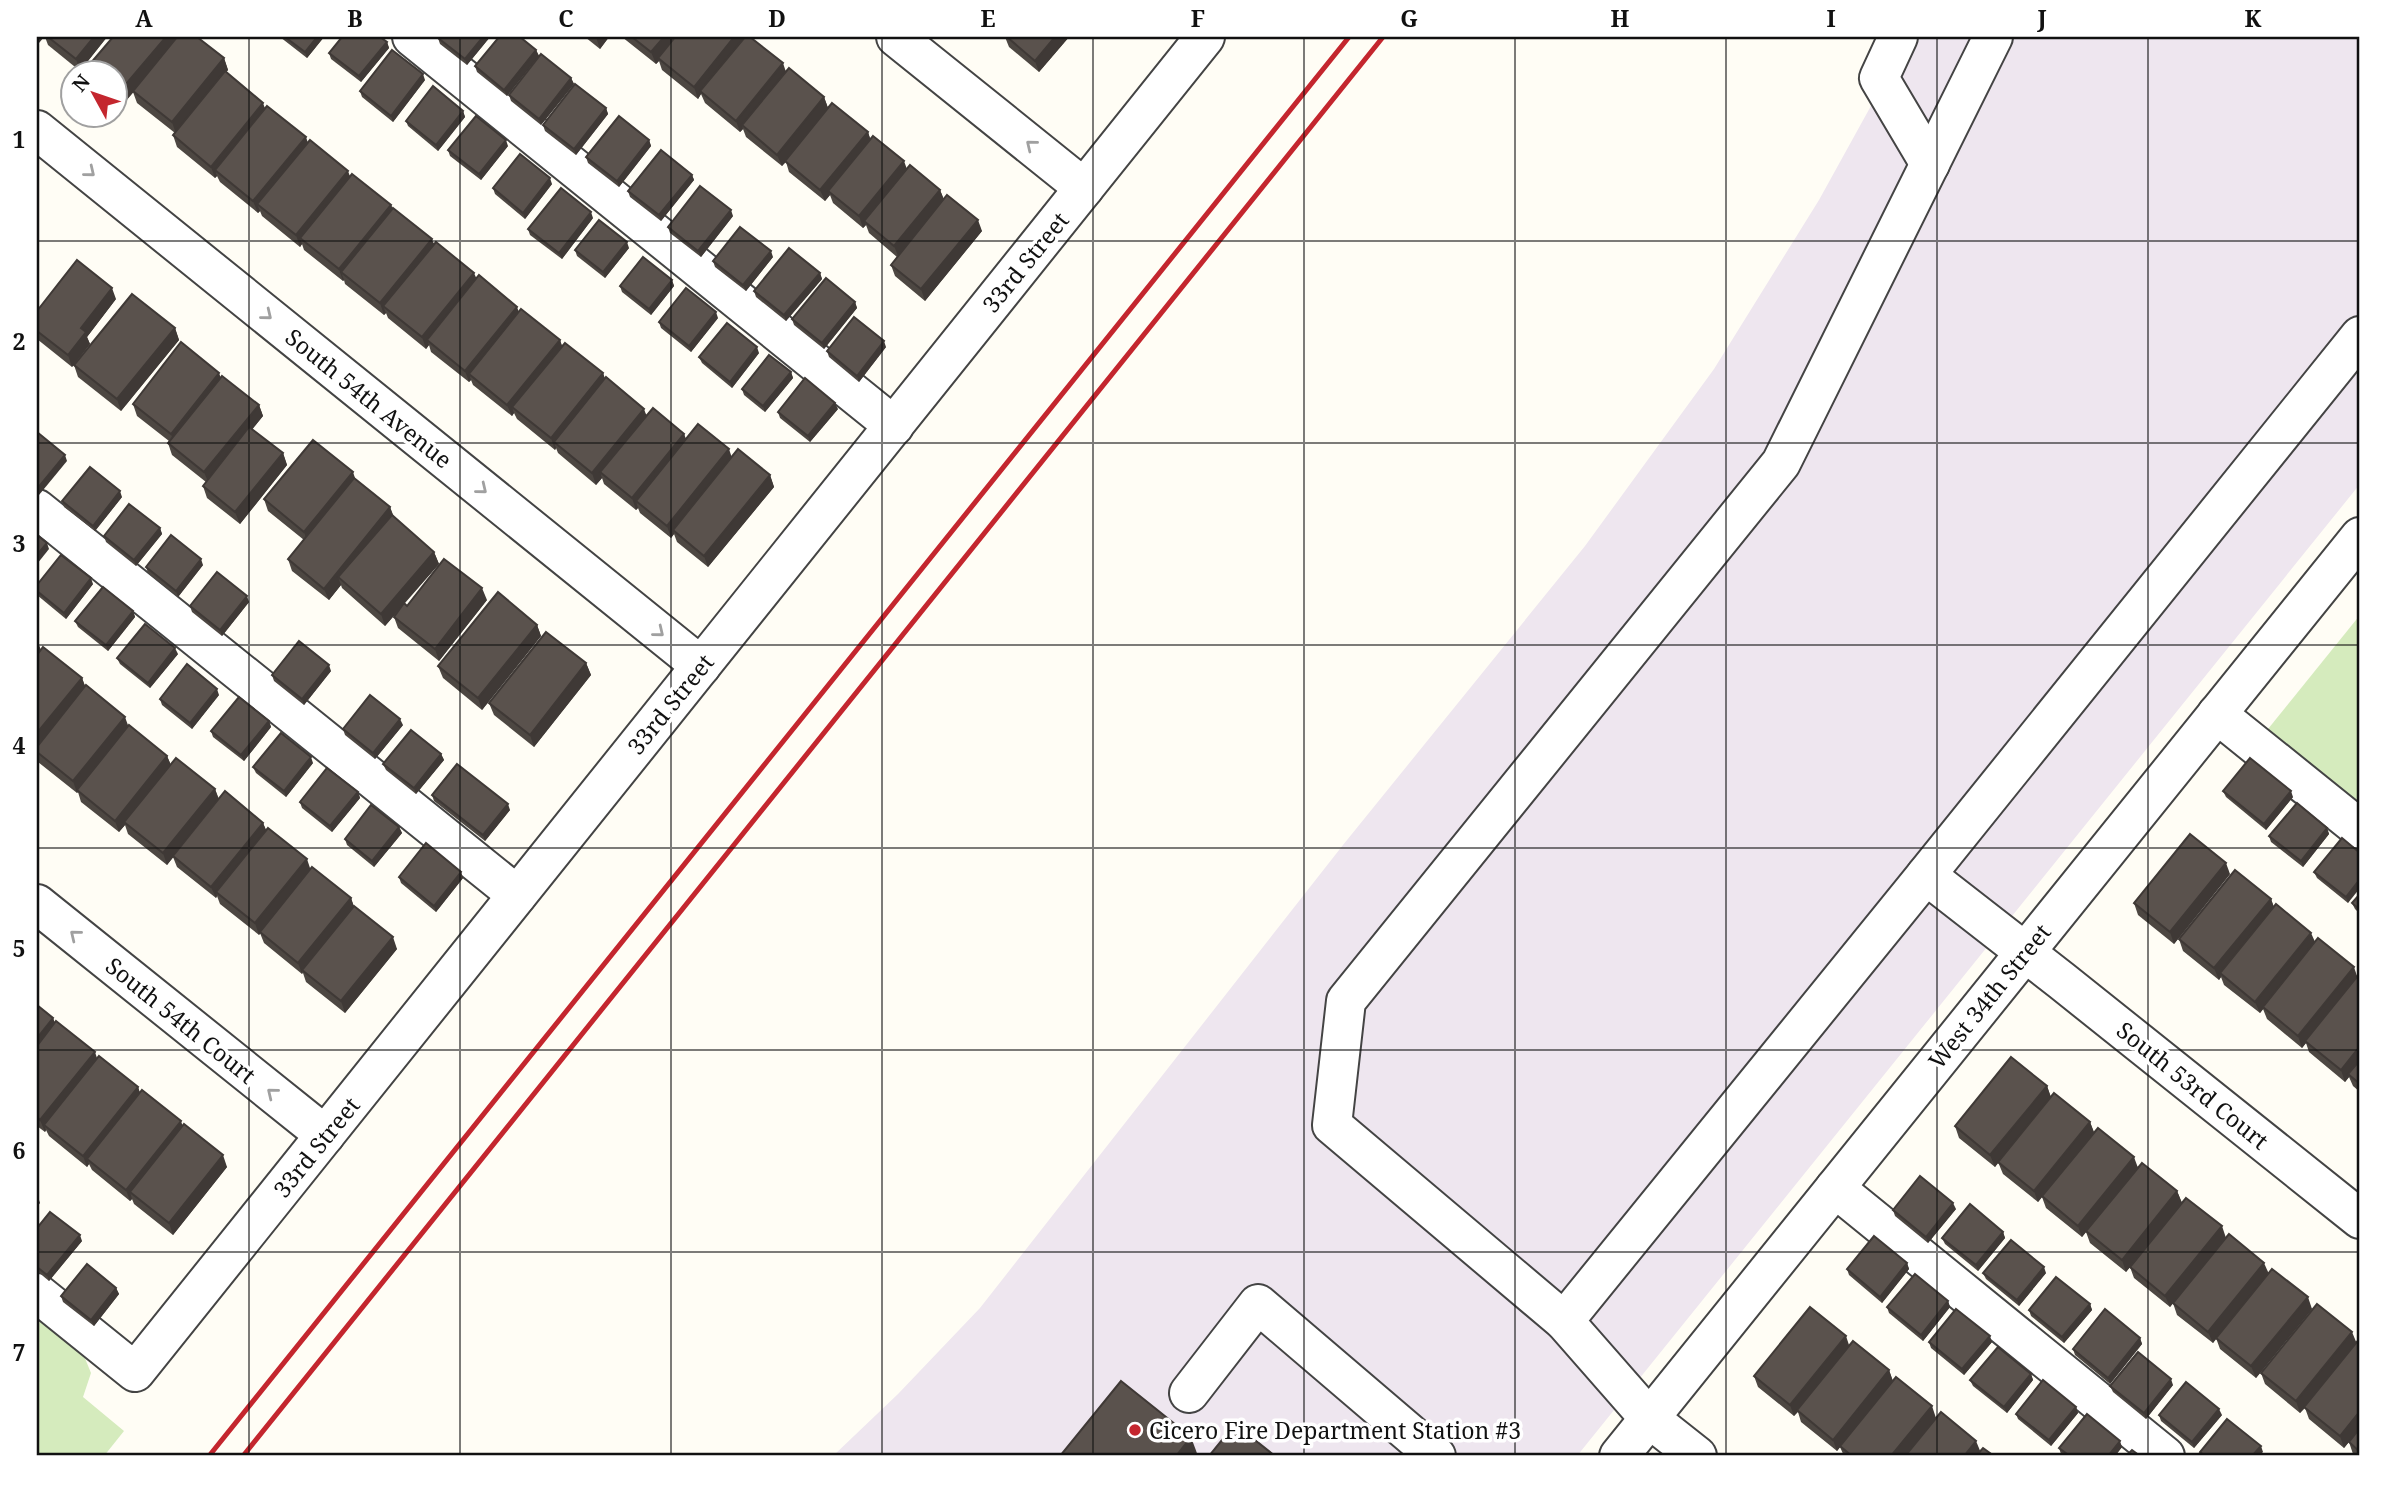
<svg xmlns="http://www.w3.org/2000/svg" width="2397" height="1493" font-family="'Noto Serif',serif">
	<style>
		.industrial { fill: #eee6ef }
		.green { fill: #d5ebbd }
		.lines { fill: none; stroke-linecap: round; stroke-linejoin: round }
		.minor-casing { stroke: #444; stroke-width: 42 }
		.minor { stroke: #fff; stroke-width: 38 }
		.rail { stroke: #c4262e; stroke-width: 5 }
		.wall { fill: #4d4742 }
		.shaded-wall { fill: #3f3936 }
		.building { fill: #5a524d; stroke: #3f3936; stroke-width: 2 }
		.oneway { stroke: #a0a0a0 }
		.grid { fill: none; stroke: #111; stroke-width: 2; stroke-opacity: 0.55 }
		.poi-dot { fill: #c4262e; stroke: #fff; stroke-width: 2.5 }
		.labels { text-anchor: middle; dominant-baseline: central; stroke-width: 7; stroke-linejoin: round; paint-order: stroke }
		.street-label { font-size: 23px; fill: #111; stroke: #fff }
		.poi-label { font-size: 23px; fill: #111; stroke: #fff; text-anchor: start }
		.neatline { fill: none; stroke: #111; stroke-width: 2.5 }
		.grid-label { font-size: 23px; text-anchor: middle; font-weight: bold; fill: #111 }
	</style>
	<rect width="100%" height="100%" fill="#fffdf5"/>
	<polygon class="industrial" points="1909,37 2360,37 2360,484 1577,1456 833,1456 898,1394 980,1308 1343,845 1585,546 1714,369 1819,200"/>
	<g class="green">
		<polygon points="2360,615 2360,804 2268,729"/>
		<polygon points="37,1314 82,1351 91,1373 83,1397 124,1431 104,1456 37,1456"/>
	</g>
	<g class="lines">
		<defs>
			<g id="minor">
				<polyline points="412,37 894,426"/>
				<polyline points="896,37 1084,188"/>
				<polyline points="1898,37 1879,78 1930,164"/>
				<polyline points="37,130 701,666"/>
				<polyline points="2360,336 1926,875 2062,981 2360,1219"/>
				<polyline points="37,509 517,895"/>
				<polyline points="2217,714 2360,829"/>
				<polyline points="37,904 325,1135"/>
				<polyline points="1835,1188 2165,1456"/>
				<polyline points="37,1293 135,1372 1205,37"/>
				<polyline points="1564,1321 1332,1125 1346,1001 1781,463 1993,37"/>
				<polyline points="1189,1393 1258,1304 1436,1456"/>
				<polyline points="1619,1456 2360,537"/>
				<polyline points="1697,1456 1649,1418 1564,1321 1926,875"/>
			</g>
		</defs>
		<use href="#minor" class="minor-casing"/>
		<use href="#minor" class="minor"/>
		<g class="rail">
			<polyline points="209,1456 1349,37"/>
			<polyline points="243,1456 1383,37"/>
		</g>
	</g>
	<g class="wall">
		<polygon points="45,37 107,37 80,71 48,45"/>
		<polygon points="280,37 324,37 307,58"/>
		<polygon points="439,37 490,37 467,65 440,44 438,38"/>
		<polygon points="585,37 609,37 600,49"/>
		<polygon points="622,37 743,37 744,39 786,71 824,97 828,108 868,132 870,139 907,169 940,190 944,200 982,231 925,301 895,276 891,265 897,257 869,233 866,225 863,228 833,203 830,195 825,201 789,172 786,162 782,166 746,137 743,129 740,132 705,103 701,94 698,99 662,70 659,61 656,64"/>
		<polygon points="1005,37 1069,37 1039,72 1009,47"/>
		<polygon points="387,42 389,48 361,82 331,59 329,53"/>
		<polygon points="536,50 539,56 507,96 477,72 475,66"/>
		<polygon points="224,58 228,70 226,72 265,108 350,176 391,205 393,209 476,278 519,312 560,340 562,346 603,373 605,379 647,415 684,434 686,439 732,457 770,475 774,487 708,567 677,542 674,534 671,538 640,513 638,508 636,510 604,484 602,478 596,485 558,453 556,448 555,450 517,419 514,413 512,416 473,385 471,380 469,382 431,352 429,345 426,349 388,318 386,313 384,315 345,284 344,280 343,281 304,250 302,244 300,247 262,216 260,211 258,213 220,182 217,176 215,178 177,147 173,135 175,133 137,103 133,92 125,102 116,94 116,74 94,74 90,64"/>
		<polygon points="571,78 574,84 541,125 511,101 509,95"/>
		<polygon points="425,80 393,122 362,97 360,91"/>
		<polygon points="606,108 608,114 576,155 545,131 543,125"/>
		<polygon points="463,111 465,117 438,151 408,126 406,121"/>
		<polygon points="649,140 651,146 619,187 588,163 586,157"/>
		<polygon points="508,146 481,180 450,156 448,150"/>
		<polygon points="692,175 694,180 661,221 630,197 628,191"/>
		<polygon points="552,184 525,219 495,194 493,188"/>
		<polygon points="733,216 701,257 670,233 668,227"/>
		<polygon points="593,218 562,259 530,235 528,229"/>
		<polygon points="629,248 605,278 577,256 575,250"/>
		<polygon points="773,257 746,291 715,267 713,261"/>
		<polygon points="820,273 822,279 786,321 756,297 754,291"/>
		<polygon points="672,280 674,286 651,315 622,292 620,286"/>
		<polygon points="116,299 87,337 90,344 72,367 37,339 37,311"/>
		<polygon points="855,302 857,308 824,349 794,325 792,319"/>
		<polygon points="718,318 691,352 661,328 659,322"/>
		<polygon points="175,328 179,340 121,411 78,377 74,365"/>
		<polygon points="886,347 859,382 829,357 827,351"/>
		<polygon points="759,353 732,388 702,363 699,357"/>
		<polygon points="791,372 793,378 765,412 744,395 742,389"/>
		<polygon points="221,377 259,405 263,416 252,429 283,453 287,465 240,524 207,498 203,486 206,482 172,455 168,443 169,441 137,416 133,404"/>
		<polygon points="838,409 810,442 780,418 778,412"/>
		<polygon points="355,479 390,507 394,517 434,552 439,564 404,603 407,606 487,600 439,661 398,628 394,617 404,604 385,626 342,588 341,585 329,600 292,571 288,559 304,540 268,511 264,499"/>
		<polygon points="122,497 95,531 64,507 62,501"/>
		<polygon points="160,528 162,534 136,566 106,542 104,536"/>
		<polygon points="203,565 178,597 148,573 146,567"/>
		<polygon points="93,584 66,619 37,595 37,585"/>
		<polygon points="249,602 222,636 192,612 190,606"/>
		<polygon points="133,611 135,617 108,651 78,627 75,621"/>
		<polygon points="537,625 541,636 482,710 443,678 438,666"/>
		<polygon points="37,641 41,650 82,678 85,686 128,726 167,756 171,765 215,789 219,799 263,823 266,831 310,869 351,898 354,907 397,949 345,1013 306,982 303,973 302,974 264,943 260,933 259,935 220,904 217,896 216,898 177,867 173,857 167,865 128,834 125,825 119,832 81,802 78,792 77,793 38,762 37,757"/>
		<polygon points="178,654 150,688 120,664 117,658"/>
		<polygon points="586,663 591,675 534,747 494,715 489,703"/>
		<polygon points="331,671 304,705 274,681 272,675"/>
		<polygon points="219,695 192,729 162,705 160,699"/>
		<polygon points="269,721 271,727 244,761 213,737 211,731"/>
		<polygon points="403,725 375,759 345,735 343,729"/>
		<polygon points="441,754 444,760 416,794 386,770 383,764"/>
		<polygon points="313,763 286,797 256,773 253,767"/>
		<polygon points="2223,791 2293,797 2266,830 2226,797"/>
		<polygon points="358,792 360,798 332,832 302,808 300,802"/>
		<polygon points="432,795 510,810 485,841 434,801"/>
		<polygon points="399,827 402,833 374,867 347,845 345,839"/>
		<polygon points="2327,828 2329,834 2303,867 2271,842 2269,836"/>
		<polygon points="2360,853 2348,903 2317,878 2314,872"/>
		<polygon points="461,872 463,878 436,912 401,883 399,877"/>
		<polygon points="2230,874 2174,944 2138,915 2134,903"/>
		<polygon points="2360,894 2360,914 2355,909 2352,903"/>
		<polygon points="2271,899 2274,907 2315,942 2357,976 2360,973 2360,1092 2353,1086 2349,1077 2345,1082 2309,1052 2306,1043 2302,1048 2267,1019 2263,1009 2260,1013 2224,985 2221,977 2219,980 2183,951 2179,939"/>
		<polygon points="37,1005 53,1018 55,1023 97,1059 138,1087 140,1093 182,1127 227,1167 173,1235 134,1204 132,1199 130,1201 92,1170 89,1164 87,1167 49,1136 46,1130 45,1132 37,1126"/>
		<polygon points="2047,1086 2051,1097 2090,1122 2094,1132 2138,1167 2177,1191 2182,1203 2138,1257 2226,1238 2312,1309 2256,1378 2220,1349 2216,1338 2213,1343 2177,1315 2173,1303 2170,1307 2134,1278 2130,1267 2126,1272 2090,1243 2086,1232 2082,1237 2046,1208 2042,1197 2038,1202 2003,1174 1998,1162 1995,1167 1959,1138 1955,1126"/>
		<polygon points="1956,1209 1928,1243 1895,1216 1893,1210"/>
		<polygon points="37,1228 82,1241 49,1281 37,1271"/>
		<polygon points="2003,1232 2005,1238 1978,1271 1945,1244 1942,1238"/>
		<polygon points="1907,1263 1909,1269 1882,1303 1849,1275 1847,1269"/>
		<polygon points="1983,1273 2046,1273 2019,1306 1986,1279"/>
		<polygon points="116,1288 119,1294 94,1326 63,1302 61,1296"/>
		<polygon points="1948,1301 1950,1307 1923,1341 1889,1313 1887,1307"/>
		<polygon points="2090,1304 2092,1310 2064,1343 2031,1316 2029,1310"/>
		<polygon points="2140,1338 2142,1344 2110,1384 2075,1355 2073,1349"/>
		<polygon points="1929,1342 1992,1342 1964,1375 1931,1348"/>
		<polygon points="1849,1346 1889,1370 1893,1381 1936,1418 1905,1456 1844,1456 1840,1447 1837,1451 1801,1422 1798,1412 1794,1416 1758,1387 1754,1376"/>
		<polygon points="2261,1373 2360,1428 2360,1456 2356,1456 2353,1454 2349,1442 2344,1448 2309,1419 2305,1408 2300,1413 2265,1384"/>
		<polygon points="2031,1374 2033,1380 2007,1413 1973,1386 1970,1380"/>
		<polygon points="2173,1385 2146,1419 2113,1392 2110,1386"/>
		<polygon points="2076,1407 2078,1413 2051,1446 2018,1419 2016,1414"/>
		<polygon points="2159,1415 2222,1415 2194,1448 2161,1421"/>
		<polygon points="2122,1447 2115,1456 2065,1456 2061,1454 2059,1448"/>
	</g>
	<g class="shaded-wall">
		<polygon points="37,37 44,37 39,43"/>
		<polygon points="94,37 107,37 80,71 76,59"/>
		<polygon points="166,37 181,37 125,102 121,90"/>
		<polygon points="317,37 324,37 307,58 305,52"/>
		<polygon points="483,37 490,37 467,65 465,59"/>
		<polygon points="596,37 609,37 600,49"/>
		<polygon points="664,37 678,37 658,58 659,61 656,64 651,52"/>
		<polygon points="734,37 743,37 744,41 700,91 701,94 698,99 694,87"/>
		<polygon points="1055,37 1069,37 1039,72 1035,61"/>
		<polygon points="387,42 389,48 361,82 359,76"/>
		<polygon points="536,50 539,56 507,96 504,90"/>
		<polygon points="224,58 228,70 176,134 172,122"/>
		<polygon points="783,63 787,75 742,125 743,129 740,132 736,121"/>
		<polygon points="423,74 425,80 393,122 391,116"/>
		<polygon points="571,78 574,84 541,125 539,119"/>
		<polygon points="824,97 828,108 782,166 777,155"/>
		<polygon points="263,103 267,114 215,170 217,176 215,178 211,167"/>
		<polygon points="606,108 608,114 576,155 574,149"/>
		<polygon points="463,111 465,117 438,151 436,145"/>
		<polygon points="868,132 872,144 828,191 830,195 825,201 820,190"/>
		<polygon points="306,137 310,149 257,204 260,211 258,213 253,201"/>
		<polygon points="506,140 508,146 481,180 479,174"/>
		<polygon points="649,140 651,146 619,187 617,181"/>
		<polygon points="904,161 908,172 864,221 866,225 863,228 859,216"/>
		<polygon points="348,171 352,182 300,238 302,244 300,247 296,235"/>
		<polygon points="692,175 694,180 661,221 659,215"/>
		<polygon points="550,178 552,184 525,219 523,213"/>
		<polygon points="940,190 945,202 899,258 894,246"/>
		<polygon points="391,205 395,216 341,272 344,280 343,281 339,269"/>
		<polygon points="731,210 733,216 701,257 698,251"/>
		<polygon points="591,212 593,218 562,259 559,253"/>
		<polygon points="978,220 982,231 925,301 921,289"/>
		<polygon points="432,239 436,251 383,306 386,313 384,315 380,303"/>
		<polygon points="627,242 629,248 605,278 603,272"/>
		<polygon points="771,251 773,257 746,291 743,285"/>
		<polygon points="474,273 479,284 427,340 429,345 426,349 422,337"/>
		<polygon points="820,273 822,279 786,321 784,315"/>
		<polygon points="672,280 674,286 651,315 649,309"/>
		<polygon points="112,288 116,299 87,337 90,344 72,367 68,355 81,328"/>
		<polygon points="855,302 857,308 824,349 822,343"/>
		<polygon points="517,307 521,318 469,374 471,380 469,382 465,371"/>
		<polygon points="716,312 718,318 691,352 689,346"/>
		<polygon points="175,328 179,340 121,411 117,399"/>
		<polygon points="560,340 564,352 512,407 514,413 512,416 507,405"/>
		<polygon points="884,341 886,347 859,382 857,376"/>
		<polygon points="757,347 759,353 732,388 730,382"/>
		<polygon points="791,372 793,378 765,412 763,406"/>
		<polygon points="219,373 223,384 175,446 171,434"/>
		<polygon points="603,373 607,385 554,442 556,448 555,450 551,438"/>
		<polygon points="835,403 838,409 810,442 808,436"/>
		<polygon points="259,405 263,416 209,484 204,472"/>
		<polygon points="644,409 648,420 600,472 602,478 596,485 592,473"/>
		<polygon points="684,434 688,446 636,501 638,508 636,510 632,498"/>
		<polygon points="729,449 733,461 673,530 674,534 671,538 667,526"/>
		<polygon points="283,453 287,465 240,524 235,512"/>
		<polygon points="65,455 67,461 39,495 37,489"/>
		<polygon points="353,472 357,484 308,543 304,532"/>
		<polygon points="770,475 774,487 708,567 704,556"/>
		<polygon points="120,491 122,497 95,531 93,526"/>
		<polygon points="390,507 394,519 338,577 341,585 329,600 324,589"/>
		<polygon points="160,528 162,534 136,566 134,560"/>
		<polygon points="47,543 49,549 37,564 37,555"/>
		<polygon points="434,552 439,564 385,626 381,614"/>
		<polygon points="201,559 203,565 178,597 176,591"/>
		<polygon points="91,578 93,584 66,619 64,613"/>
		<polygon points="482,588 487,600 439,661 435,649"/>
		<polygon points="247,596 249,602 222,636 220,630"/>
		<polygon points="133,611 135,617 108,651 106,645"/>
		<polygon points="537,625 541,636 482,710 478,698"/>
		<polygon points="37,641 42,653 37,659"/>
		<polygon points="175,648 178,654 150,688 148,683"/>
		<polygon points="586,663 591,675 534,747 530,735"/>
		<polygon points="329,665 331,671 304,705 302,699"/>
		<polygon points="82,678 86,689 37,750 37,733"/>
		<polygon points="217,689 219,695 192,729 190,723"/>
		<polygon points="125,717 129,728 77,793 73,781"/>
		<polygon points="400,719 403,725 375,759 373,753"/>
		<polygon points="269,721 271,727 244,761 241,755"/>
		<polygon points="441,754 444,760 416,794 414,788"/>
		<polygon points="167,756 172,768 124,822 125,825 119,832 115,821"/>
		<polygon points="311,757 313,763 286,797 284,791"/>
		<polygon points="215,789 219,801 167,865 163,853"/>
		<polygon points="2291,791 2293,797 2266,830 2264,824"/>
		<polygon points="358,792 360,798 332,832 330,826"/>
		<polygon points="508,804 510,810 485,841 483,835"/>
		<polygon points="263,823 268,834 216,892 217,896 216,898 211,887"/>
		<polygon points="399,827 402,833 374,867 372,861"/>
		<polygon points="2327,828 2329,834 2303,867 2301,861"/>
		<polygon points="307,859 311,871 259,935 255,923"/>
		<polygon points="2226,863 2230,874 2174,944 2170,932"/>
		<polygon points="461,872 463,878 436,912 434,906"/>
		<polygon points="2360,879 2360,888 2348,903 2346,897"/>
		<polygon points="351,898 355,910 302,970 302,974 298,963"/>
		<polygon points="2271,899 2275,911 2220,973 2221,977 2219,980 2214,968"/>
		<polygon points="2311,933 2316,944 2260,1013 2255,1002"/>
		<polygon points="393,937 397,949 345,1013 341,1001"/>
		<polygon points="2354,967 2358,979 2305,1041 2306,1043 2302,1048 2298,1036"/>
		<polygon points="53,1018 57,1030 37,1055 37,1038"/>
		<polygon points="2360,1046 2360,1063 2348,1074 2349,1077 2345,1082 2341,1070"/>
		<polygon points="95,1052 99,1064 44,1125 46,1130 45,1132 40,1120"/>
		<polygon points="2047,1086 2051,1098 1995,1167 1990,1155"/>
		<polygon points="138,1087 142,1099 87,1159 89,1164 87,1167 83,1156"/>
		<polygon points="181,1121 185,1133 130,1192 132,1199 130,1201 126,1190"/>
		<polygon points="2090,1122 2094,1133 2038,1202 2034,1191"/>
		<polygon points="223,1155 227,1167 173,1235 169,1223"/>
		<polygon points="2134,1157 2138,1168 2082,1237 2078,1226"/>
		<polygon points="2177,1191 2182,1203 2126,1272 2122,1260"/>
		<polygon points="38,1197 40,1203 37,1207 37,1198"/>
		<polygon points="1953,1203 1956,1209 1928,1243 1926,1237"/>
		<polygon points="2222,1226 2226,1238 2170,1307 2165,1296"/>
		<polygon points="2003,1232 2005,1238 1978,1271 1976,1265"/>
		<polygon points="80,1235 82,1241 49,1281 47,1275"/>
		<polygon points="1907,1263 1909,1269 1882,1303 1880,1297"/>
		<polygon points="2264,1263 2269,1274 2213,1343 2208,1332"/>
		<polygon points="2044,1267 2046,1273 2019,1306 2017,1300"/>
		<polygon points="116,1288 119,1294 94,1326 91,1320"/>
		<polygon points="2308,1297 2312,1309 2256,1378 2251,1366"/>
		<polygon points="1948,1301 1950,1307 1923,1341 1921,1335"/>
		<polygon points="2090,1304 2092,1310 2064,1343 2062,1337"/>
		<polygon points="2352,1332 2357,1344 2300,1413 2296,1401"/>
		<polygon points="1846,1336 1850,1348 1794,1416 1790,1405"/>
		<polygon points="1990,1336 1992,1342 1964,1375 1962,1369"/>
		<polygon points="2140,1338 2142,1344 2110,1384 2108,1378"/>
		<polygon points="1889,1370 1893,1382 1837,1451 1833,1440"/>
		<polygon points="2031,1374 2033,1380 2007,1413 2004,1407"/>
		<polygon points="2171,1379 2173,1385 2146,1419 2144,1413"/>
		<polygon points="1932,1406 1936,1418 1905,1456 1891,1456"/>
		<polygon points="2076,1407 2078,1413 2051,1446 2049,1440"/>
		<polygon points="2219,1409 2222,1415 2194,1448 2192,1442"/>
		<polygon points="2360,1411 2360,1428 2344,1448 2340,1436"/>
		<polygon points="1191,1437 1198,1456 1176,1456"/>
		<polygon points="1976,1441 1981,1453 1978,1456 1964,1456"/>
		<polygon points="2120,1441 2122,1447 2115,1456 2108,1456"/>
		<polygon points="2261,1446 2263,1452 2259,1456 2252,1456"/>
	</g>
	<g class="building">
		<polygon points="48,37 94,37 76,59"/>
		<polygon points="113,37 166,37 121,90 116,85 116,74 102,74 90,64"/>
		<polygon points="177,37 197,37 224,58 172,122 133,91"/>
		<polygon points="285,37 317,37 305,52"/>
		<polygon points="342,37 380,37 387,42 359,76 329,53"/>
		<polygon points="439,37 483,37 465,59 438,38"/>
		<polygon points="499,37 520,37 536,50 504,90 475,66"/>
		<polygon points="632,37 664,37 651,52"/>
		<polygon points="675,37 734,37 694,87 658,58"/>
		<polygon points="745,37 750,37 783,63 736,121 700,91"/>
		<polygon points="1007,37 1055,37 1035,61"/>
		<polygon points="392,50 423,74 391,116 360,91"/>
		<polygon points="541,54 571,78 539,119 509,95"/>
		<polygon points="789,68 824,97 777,155 742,125"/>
		<polygon points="225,71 263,103 211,167 173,135"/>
		<polygon points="575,84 606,108 574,149 543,125"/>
		<polygon points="433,86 463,111 436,145 406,121"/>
		<polygon points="832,103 868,132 820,190 785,161"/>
		<polygon points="267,106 306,137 253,201 215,170"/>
		<polygon points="476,116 506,140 479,174 448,150"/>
		<polygon points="619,116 649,140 617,181 586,157"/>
		<polygon points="873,136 904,161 859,216 828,191"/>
		<polygon points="310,140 348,171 296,235 257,204"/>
		<polygon points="661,150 692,175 659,215 628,191"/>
		<polygon points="520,154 550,178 523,213 493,188"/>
		<polygon points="910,165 940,190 894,246 864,221"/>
		<polygon points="352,174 391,205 339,269 300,238"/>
		<polygon points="700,186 731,210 698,251 668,227"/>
		<polygon points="561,188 591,212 559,253 528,229"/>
		<polygon points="947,195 978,220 921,289 891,265"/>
		<polygon points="393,208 432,239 380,303 341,272"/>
		<polygon points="599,220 627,242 603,272 575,250"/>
		<polygon points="740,227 771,251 743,285 713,261"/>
		<polygon points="436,242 474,273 422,337 383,306"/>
		<polygon points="789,248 820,273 784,315 754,291"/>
		<polygon points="643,257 672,280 649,309 620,286"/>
		<polygon points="77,260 112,288 81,328 86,332 68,355 37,331 37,311"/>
		<polygon points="479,275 517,307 465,371 427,340"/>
		<polygon points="826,278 855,302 822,343 792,319"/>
		<polygon points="686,288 716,312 689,346 659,322"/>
		<polygon points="132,294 175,328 117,399 74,365"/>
		<polygon points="521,309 560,340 507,405 469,374"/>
		<polygon points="854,317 884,341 857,376 827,351"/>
		<polygon points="727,323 757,347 730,382 699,357"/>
		<polygon points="181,342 219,373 171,434 133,404"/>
		<polygon points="565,343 603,373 551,438 512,407"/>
		<polygon points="769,355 791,372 763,406 742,389"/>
		<polygon points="222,376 259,405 204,472 168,443"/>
		<polygon points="606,377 644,409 592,473 554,442"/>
		<polygon points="805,378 835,403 808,436 778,412"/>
		<polygon points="653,408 684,434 632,498 600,472"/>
		<polygon points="698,424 729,449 667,526 636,501"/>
		<polygon points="249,427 283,453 235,512 203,486"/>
		<polygon points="37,432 65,455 37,489"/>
		<polygon points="313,440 353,472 304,532 264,499"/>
		<polygon points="738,449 770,475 704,556 673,530"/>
		<polygon points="90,467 120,491 93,526 62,501"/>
		<polygon points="354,478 390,507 324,589 288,559"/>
		<polygon points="129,504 160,528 134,560 104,536"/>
		<polygon points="392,515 434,552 381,614 338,577"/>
		<polygon points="37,535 47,543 37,555"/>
		<polygon points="171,535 201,559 176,591 146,567"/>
		<polygon points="61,555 91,578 64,613 37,591 37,585"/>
		<polygon points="444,559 482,588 435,649 394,617 404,603 407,606"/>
		<polygon points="217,572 247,596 220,630 190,606"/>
		<polygon points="103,587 133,611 106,645 75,621"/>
		<polygon points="498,592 537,625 478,698 438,666"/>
		<polygon points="145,624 175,648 148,683 117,658"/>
		<polygon points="546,632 586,663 530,735 489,703"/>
		<polygon points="299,641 329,665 302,699 272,675"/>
		<polygon points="43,647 82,678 37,733 37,655"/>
		<polygon points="187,664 217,689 190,723 160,699"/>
		<polygon points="86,685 125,717 73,781 37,752 37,747"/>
		<polygon points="370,695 400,719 373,753 343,729"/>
		<polygon points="239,697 269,721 241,755 211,731"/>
		<polygon points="129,725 167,756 115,821 77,790"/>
		<polygon points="411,730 441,754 414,788 383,764"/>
		<polygon points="281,733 311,757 284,791 253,767"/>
		<polygon points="176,758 215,789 163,853 124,822"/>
		<polygon points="2250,758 2291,791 2264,824 2223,791"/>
		<polygon points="457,764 508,804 483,835 432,795"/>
		<polygon points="327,768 358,792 330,826 300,802"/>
		<polygon points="225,791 263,823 211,887 173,856"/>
		<polygon points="2297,803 2327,828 2301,861 2269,836"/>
		<polygon points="371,805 399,827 372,861 345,839"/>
		<polygon points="268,828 307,859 255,923 216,892"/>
		<polygon points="2190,834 2226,863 2170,932 2134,903"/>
		<polygon points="2342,838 2360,853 2360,879 2346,897 2314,872"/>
		<polygon points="426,843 461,872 434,906 399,877"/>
		<polygon points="312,867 351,898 298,963 260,932"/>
		<polygon points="2235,870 2271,899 2214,968 2179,939"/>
		<polygon points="2360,894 2360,910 2352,903"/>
		<polygon points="2276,904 2311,933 2255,1002 2220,973"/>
		<polygon points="354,906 393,937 341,1001 302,970"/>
		<polygon points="2318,938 2354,967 2298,1036 2263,1007"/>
		<polygon points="2360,973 2360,1046 2341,1070 2305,1041"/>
		<polygon points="37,1005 53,1018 37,1038"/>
		<polygon points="56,1021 95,1052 40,1120 37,1117 37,1046"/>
		<polygon points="99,1056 138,1087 83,1156 44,1125"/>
		<polygon points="2011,1057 2047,1086 1990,1155 1955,1126"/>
		<polygon points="2360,1060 2360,1084 2348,1074"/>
		<polygon points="142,1090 181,1121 126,1190 87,1159"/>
		<polygon points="2054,1093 2090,1122 2034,1191 1998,1162"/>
		<polygon points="184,1124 223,1155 169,1223 130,1192"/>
		<polygon points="2098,1128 2134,1157 2078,1226 2042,1196"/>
		<polygon points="2142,1163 2177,1191 2122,1260 2086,1231"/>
		<polygon points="1920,1176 1953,1203 1926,1237 1893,1210"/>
		<polygon points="2186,1198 2222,1226 2165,1296 2130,1267"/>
		<polygon points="1970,1204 2003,1232 1976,1265 1942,1238"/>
		<polygon points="50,1212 80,1235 47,1275 37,1267 37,1228"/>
		<polygon points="2229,1234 2264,1263 2208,1332 2173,1303"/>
		<polygon points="1874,1236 1907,1263 1880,1297 1847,1269"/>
		<polygon points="2011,1240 2044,1267 2017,1300 1983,1273"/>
		<polygon points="87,1264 116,1288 91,1320 61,1296"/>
		<polygon points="2272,1269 2308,1297 2251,1366 2216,1338"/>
		<polygon points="1915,1274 1948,1301 1921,1335 1887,1307"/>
		<polygon points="2056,1277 2090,1304 2062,1337 2029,1310"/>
		<polygon points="2317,1304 2352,1332 2296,1401 2261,1373"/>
		<polygon points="1810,1307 1846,1336 1790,1405 1754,1376"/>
		<polygon points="1956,1309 1990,1336 1962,1369 1929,1342"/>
		<polygon points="2105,1309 2140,1338 2108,1378 2073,1349"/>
		<polygon points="2360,1338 2360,1411 2340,1436 2304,1407"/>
		<polygon points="1853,1341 1889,1370 1833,1440 1797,1410"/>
		<polygon points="1998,1347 2031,1374 2004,1407 1970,1380"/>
		<polygon points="2138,1352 2171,1379 2144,1413 2110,1386"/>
		<polygon points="1896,1377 1932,1406 1891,1456 1852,1456 1840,1446"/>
		<polygon points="2043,1380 2076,1407 2049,1440 2016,1414"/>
		<polygon points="1121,1381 1191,1437 1176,1456 1060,1456"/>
		<polygon points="2186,1382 2219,1409 2192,1442 2159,1415"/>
		<polygon points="1941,1412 1976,1441 1964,1456 1905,1456"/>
		<polygon points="2087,1414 2120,1441 2108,1456 2070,1456 2059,1448"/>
		<polygon points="2227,1419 2261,1446 2252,1456 2205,1456 2200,1452"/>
		<polygon points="1235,1424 1275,1456 1209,1456"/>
		<polygon points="2360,1428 2360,1452 2349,1442"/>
		<polygon points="1983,1448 1994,1456 1976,1456"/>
		<polygon points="2132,1450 2140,1456 2126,1456"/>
	</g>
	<defs><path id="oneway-chevron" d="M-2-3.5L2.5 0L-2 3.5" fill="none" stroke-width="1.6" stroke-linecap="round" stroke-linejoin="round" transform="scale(1.75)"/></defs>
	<g class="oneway">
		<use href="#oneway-chevron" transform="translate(1031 145) rotate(-141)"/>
		<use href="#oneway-chevron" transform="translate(90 172) rotate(39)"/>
		<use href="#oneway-chevron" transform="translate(267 315) rotate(39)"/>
		<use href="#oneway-chevron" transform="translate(482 489) rotate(39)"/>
		<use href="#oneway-chevron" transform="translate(659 632) rotate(39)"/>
		<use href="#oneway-chevron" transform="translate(75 935) rotate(-141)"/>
		<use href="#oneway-chevron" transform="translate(272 1093) rotate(-141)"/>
	</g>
	<path class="grid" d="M249 37V1456M460 37V1456M671 37V1456M882 37V1456M1093 37V1456M1304 37V1456M1515 37V1456M1726 37V1456M1937 37V1456M2148 37V1456M37 241H2360M37 443H2360M37 645H2360M37 848H2360M37 1050H2360M37 1252H2360"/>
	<circle class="poi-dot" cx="1135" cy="1430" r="7"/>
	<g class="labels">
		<g class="street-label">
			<text transform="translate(1025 262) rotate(-51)">33rd Street</text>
			<text transform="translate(369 398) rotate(39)">South 54th Avenue</text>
			<text transform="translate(670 704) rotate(-51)">33rd Street</text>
			<text transform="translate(1989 996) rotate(-51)">West 34th Street</text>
			<text transform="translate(181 1020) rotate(39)">South 54th Court</text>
			<text transform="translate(2193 1085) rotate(39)">South 53rd Court</text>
			<text transform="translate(316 1147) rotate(-51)">33rd Street</text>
		</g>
		<g class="poi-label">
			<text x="1149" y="1430">Cicero Fire Department Station #3</text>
		</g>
	</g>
	<rect width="2397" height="1493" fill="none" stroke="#ffffff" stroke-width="77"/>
	<g transform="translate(94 94) rotate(310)"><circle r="33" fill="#ffffff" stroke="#a0a0a0" stroke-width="2"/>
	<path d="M0-5L12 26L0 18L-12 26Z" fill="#c4262e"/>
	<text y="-10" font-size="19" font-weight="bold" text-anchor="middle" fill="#111111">N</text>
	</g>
	<rect x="38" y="38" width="2320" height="1416" class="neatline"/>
	<g class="grid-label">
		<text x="144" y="27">A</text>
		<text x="355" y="27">B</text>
		<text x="566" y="27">C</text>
		<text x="777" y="27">D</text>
		<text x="988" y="27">E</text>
		<text x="1198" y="27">F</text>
		<text x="1409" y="27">G</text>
		<text x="1620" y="27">H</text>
		<text x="1831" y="27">I</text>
		<text x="2042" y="27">J</text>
		<text x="2253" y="27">K</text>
		<text x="19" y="148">1</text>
		<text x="19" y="350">2</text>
		<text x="19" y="552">3</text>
		<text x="19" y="754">4</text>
		<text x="19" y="957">5</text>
		<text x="19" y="1159">6</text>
		<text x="19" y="1361">7</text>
	</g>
</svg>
